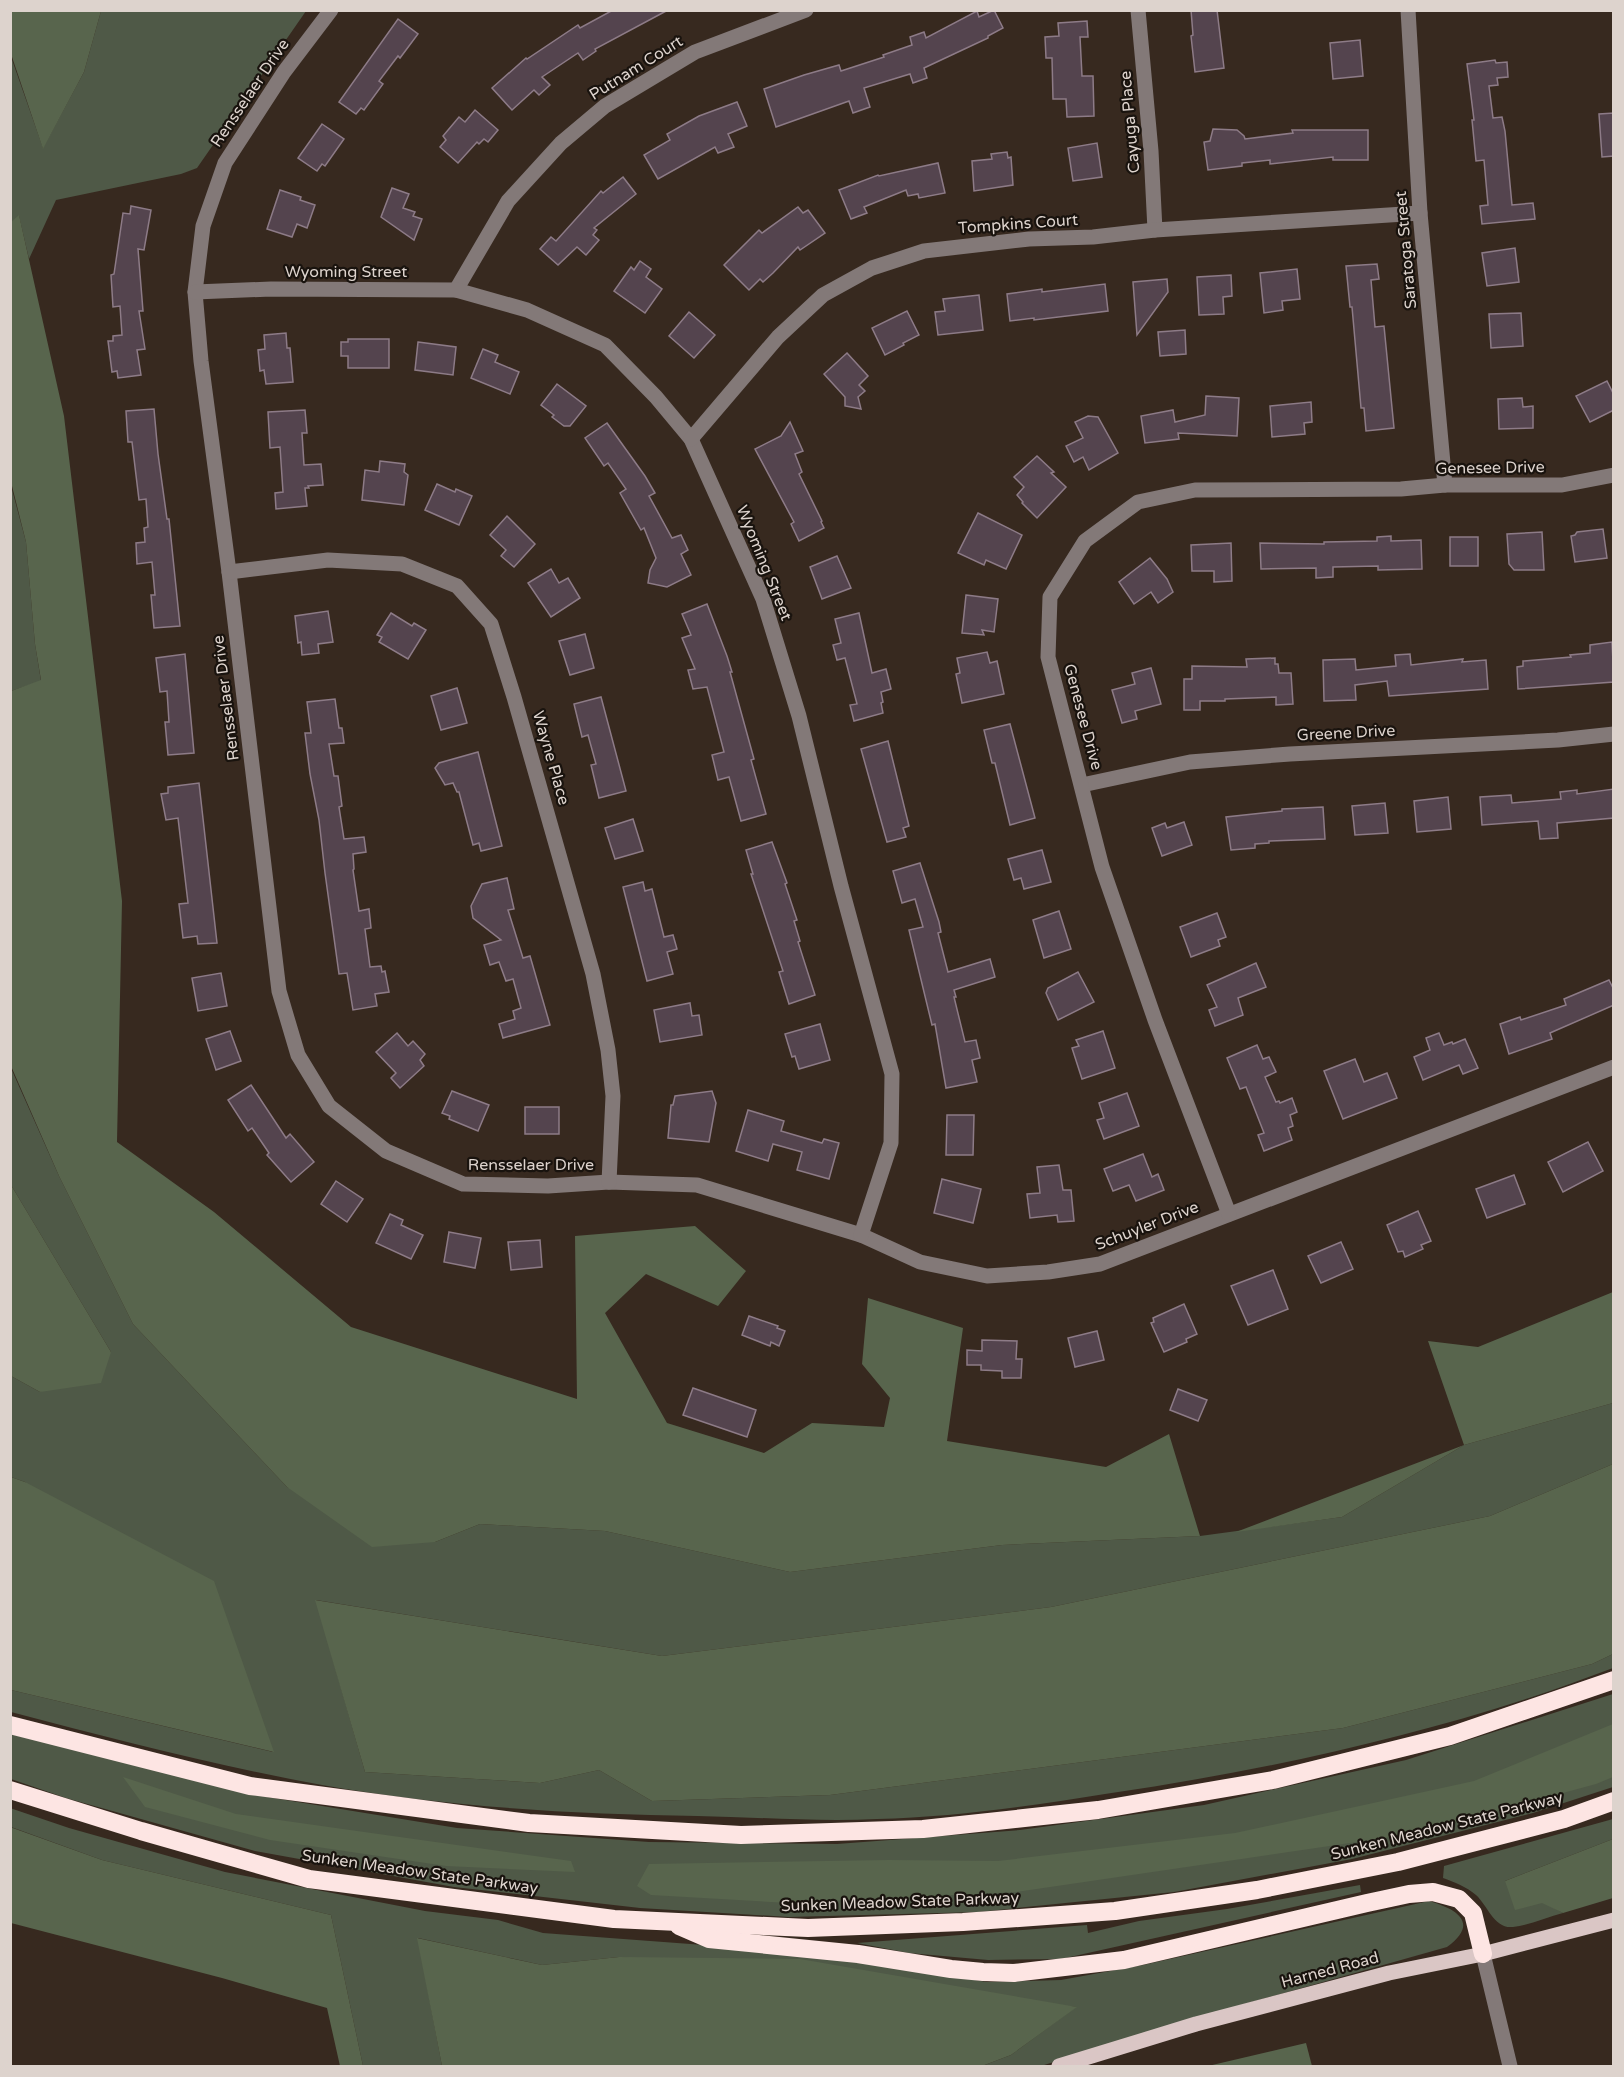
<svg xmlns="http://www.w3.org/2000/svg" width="1624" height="2077" font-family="'Varela Round',sans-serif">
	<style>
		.green { fill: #4f5947 }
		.forest { fill: #58654d }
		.building { fill: #54444e; stroke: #8d7b87; stroke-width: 1.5 }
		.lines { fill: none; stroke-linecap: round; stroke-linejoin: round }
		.minor { stroke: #837978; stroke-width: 15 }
		.major { stroke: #dac6c5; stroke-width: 15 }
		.highway { stroke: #fde5e3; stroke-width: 18 }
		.labels { text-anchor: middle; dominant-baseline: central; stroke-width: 4.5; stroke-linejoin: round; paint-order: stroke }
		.street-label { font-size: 16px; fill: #ddd3cd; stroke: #19130e }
	</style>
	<rect width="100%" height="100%" fill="#37291f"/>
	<g class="green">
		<polygon points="101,11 306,11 197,168 181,174 56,200 29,259 19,216 11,223 10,54 43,148 84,72"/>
		<polygon points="10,482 26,542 35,644 41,681 11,691"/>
		<path d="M10 1066 59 1176 133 1324 287 1487 435 1542 480 1524 605 1531 790 1572 1002 1545 1200 1536 1342 1517 1464 1445 1613 1403V1464L1490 1516 1051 1607 662 1656 316 1600 365 1772 540 1783 599 1770 652 1801 830 1795 1343 1728 1592 1664 1613 1654V1668C1585 1678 1557 1689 1529 1698 1391 1743 1248 1773 1105 1794 1030 1806 954 1817 877 1819 818 1822 757 1817 697 1816 572 1814 446 1807 322 1785 217 1766 114 1739 11 1712V1690L273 1752 25 1482 11 1477V1376L40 1392 111 1352 11 1185Z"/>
		<polygon points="1613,1694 1613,1787 1533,1813 1352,1859 1174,1892 978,1912 789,1917 640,1908 454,1887 255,1851 66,1798 11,1779 11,1734 267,1797 457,1828 649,1842 837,1844 1020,1830 1204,1805 1406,1760"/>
		<path d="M10 1808 69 1828 225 1872 425 1911 498 1920 543 1933 809 1953 987 1982 1061 1980 1143 1965 1429 1901C1457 1909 1480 1923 1447 1947L1174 2024 1041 2066H982L1011 2055 1076 2007 619 1957 542 1965 418 1938 442 2066H363L331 1915 102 1860 11 1827Z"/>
		<path d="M1613 1819V1839L1505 1881 1563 1913C1547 1917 1530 1925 1513 1927 1494 1929 1488 1906 1476 1895 1467 1887 1454 1882 1443 1878L1444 1866Z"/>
		<polygon points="1360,1885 1361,1892 1061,1959 988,1960 909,1953 857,1943 1087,1925 1088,1933 1139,1921 1227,1909"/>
	</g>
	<g class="forest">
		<polygon points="10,11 101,11 84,72 43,149 11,54"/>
		<polygon points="19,215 64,416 122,901 117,1142 214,1212 351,1327 577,1399 575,1236 695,1226 746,1271 718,1306 646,1274 605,1313 667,1423 764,1453 812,1423 884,1427 890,1398 862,1364 868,1298 963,1328 947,1441 1106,1467 1169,1434 1200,1536 1002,1545 790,1572 605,1531 480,1524 435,1542 372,1547 287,1487 133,1324 59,1176 11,1066 11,691 41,680 35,644 26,542 11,482 10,223"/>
		<polygon points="11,1185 111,1352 101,1383 40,1392 11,1376"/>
		<polygon points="1613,1292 1613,1403 1464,1445 1342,1517 1236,1532 1464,1445 1428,1341 1478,1347"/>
		<polygon points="1613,1464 1613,1654 1592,1664 1343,1728 830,1795 652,1801 599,1770 540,1783 365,1772 315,1600 662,1656 1051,1607 1490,1516"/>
		<polygon points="11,1477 25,1482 214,1581 274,1752 11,1690"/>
		<polygon points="1613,1724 1613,1777 1596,1784 1411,1834 1016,1892 789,1903 651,1895 637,1886 649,1864 889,1860 998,1861 1235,1833 1474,1781"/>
		<polygon points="123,1777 236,1814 571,1861 575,1872 446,1866 270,1840 145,1807"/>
		<polygon points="10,1827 102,1860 331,1915 363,2066 340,2066 327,2008 222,1978 11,1923"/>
		<polygon points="1613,1839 1613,1898 1563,1913 1542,1903 1515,1910 1505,1881"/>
		<polygon points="417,1938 542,1965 619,1957 800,1959 1077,2007 1011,2055 982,2066 442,2066"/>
		<polygon points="1306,2043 1312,2066 1208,2066"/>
	</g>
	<g class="building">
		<polygon points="613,10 668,10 595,49 596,51 583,60 578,53 542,77 550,85 539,95 534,90 512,110 492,88 526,58 527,59 578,25 580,28"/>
		<polygon points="994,10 1003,28 988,36 988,38 924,68 927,78 913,83 910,74 864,88 870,107 853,113 849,101 776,127 764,89 804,75 839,65 841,71 884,57 883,55 912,45 910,37 924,32 926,38 977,11 979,17"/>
		<polygon points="1191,10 1217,10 1224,68 1195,72 1191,36 1193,35"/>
		<polygon points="398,19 418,34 400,58 398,56 379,81 383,84 364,110 361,108 356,114 339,102"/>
		<polygon points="1087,21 1088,37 1080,37 1082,76 1093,76 1094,116 1067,117 1066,99 1053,99 1052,58 1046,58 1045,37 1059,36 1058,23"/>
		<polygon points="1360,40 1363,76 1333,79 1330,43"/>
		<polygon points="1495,60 1496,63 1507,62 1508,77 1497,78 1498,85 1489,86 1493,118 1502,117 1505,131 1512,205 1533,203 1535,219 1482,224 1480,206 1488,205 1484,160 1476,161 1472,120 1474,120 1467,64"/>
		<polygon points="737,102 747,126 728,134 734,147 718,153 715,147 658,179 644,155 670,140 667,134 699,116"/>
		<polygon points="475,110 498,130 488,142 484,139 479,144 477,142 458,163 440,147 446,140 443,136 459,117 465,122"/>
		<polygon points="1614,113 1614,156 1602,157 1599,114"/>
		<polygon points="322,124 344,139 325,166 322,164 317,171 298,158"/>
		<polygon points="1213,129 1237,130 1244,136 1245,139 1293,133 1292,130 1368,130 1368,160 1333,160 1333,157 1270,164 1270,160 1242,163 1242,166 1208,170 1204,142 1210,141"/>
		<polygon points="1097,143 1102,177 1073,181 1068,148"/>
		<polygon points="1007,152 1008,158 1011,157 1013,185 974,191 972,161 992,159 991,154"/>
		<polygon points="938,163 945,193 919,198 918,194 908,196 906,190 864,207 867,213 851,219 839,190 878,175 879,176"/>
		<polygon points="623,177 636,194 594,228 597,230 593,235 599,240 586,255 577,247 558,265 540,249 551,237 556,241 601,191 603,193"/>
		<polygon points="392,188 409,194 403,208 415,212 413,216 422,219 414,240 381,217"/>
		<polygon points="280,190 301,197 300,200 315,205 307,228 297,224 292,237 267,229"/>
		<polygon points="131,206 151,210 144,250 138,249 143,311 139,311 145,349 137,350 141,375 118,378 117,371 112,372 108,341 113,341 113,336 122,335 120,306 113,307 111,275 114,274 123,213 130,214"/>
		<polygon points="798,207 803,213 808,210 825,233 800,250 798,247 773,273 763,282 760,279 749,290 724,265 759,230 762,233"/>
		<polygon points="1515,248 1519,282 1487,286 1482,253"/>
		<polygon points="640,261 651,269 646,277 662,289 645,313 614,291 631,267 634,270"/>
		<polygon points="1377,264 1379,279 1371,280 1375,327 1384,326 1394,428 1366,431 1364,408 1361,408 1352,307 1350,307 1346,266"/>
		<polygon points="1297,269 1300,299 1282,301 1283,310 1264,313 1260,273"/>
		<polygon points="1231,275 1232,296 1223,297 1224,314 1199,315 1197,277"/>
		<polygon points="1167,279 1168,292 1137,335 1133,282"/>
		<polygon points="1105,284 1108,311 1034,320 1034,318 1010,321 1007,294 1042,289 1042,292"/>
		<polygon points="979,295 983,330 938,335 935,312 945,311 943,299"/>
		<polygon points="907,311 919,335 903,343 904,345 885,355 872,328"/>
		<polygon points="689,312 715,335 694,358 669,336"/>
		<polygon points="1521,313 1523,346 1491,348 1489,314"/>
		<polygon points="1185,330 1186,354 1160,356 1158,332"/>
		<polygon points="286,333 287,348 290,348 293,382 266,384 264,370 260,371 258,350 265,349 264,335"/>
		<polygon points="348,339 389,339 389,368 348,368 348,356 341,356 341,342 348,342"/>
		<polygon points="418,342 456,347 453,375 415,370"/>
		<polygon points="483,349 498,355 495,362 519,372 510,394 471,378"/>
		<polygon points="847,353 868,376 859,385 865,391 858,397 861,409 845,406 845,397 824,374"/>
		<polygon points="1607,381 1614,395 1614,410 1590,422 1576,396"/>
		<polygon points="557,384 586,406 570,426 564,426 552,417 554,415 541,405"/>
		<polygon points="1206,396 1239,398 1237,436 1178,433 1179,439 1145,443 1141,416 1173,410 1175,422 1205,415"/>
		<polygon points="1522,398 1523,407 1533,406 1533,428 1499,429 1498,399"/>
		<polygon points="1311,402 1312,422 1304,423 1305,434 1272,437 1270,406"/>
		<polygon points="154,409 158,454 167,519 169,519 180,626 154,628 151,595 155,595 152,562 137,564 136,543 145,542 144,528 148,527 146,499 139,500 132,442 128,442 126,411"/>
		<polygon points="305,410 307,433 302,433 304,465 321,464 323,485 308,486 309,488 305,488 307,506 276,509 275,493 283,492 280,447 270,448 268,412"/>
		<polygon points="1088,416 1098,417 1118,453 1089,470 1083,457 1074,462 1066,446 1083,438 1075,422"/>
		<polygon points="790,422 803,451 795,454 802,472 799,474 822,521 821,522 824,528 799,541 791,524 794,522 755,449 781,436"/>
		<polygon points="607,423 645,476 655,493 649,496 672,538 681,535 688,550 681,554 691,575 667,587 648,583 650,570 656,558 644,528 641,530 620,493 626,489 608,463 604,466 585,438"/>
		<polygon points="1037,456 1054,472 1051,473 1066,487 1037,518 1022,503 1023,502 1017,495 1024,487 1014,477"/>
		<polygon points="380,461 405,464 404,472 408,475 404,505 362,500 365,470 379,472"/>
		<polygon points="437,484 455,492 456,489 472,496 459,525 425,510"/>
		<polygon points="978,513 1022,535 1006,569 986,560 984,565 958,553"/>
		<polygon points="507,516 535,544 514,567 501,556 506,550 490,535"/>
		<polygon points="1603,529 1607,558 1575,562 1571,536 1575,535 1577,532"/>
		<polygon points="1542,532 1544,570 1514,570 1509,564 1507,534"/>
		<polygon points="1391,536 1391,541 1421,540 1422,569 1378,570 1378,566 1333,567 1333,577 1316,578 1316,568 1261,569 1260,543 1324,544 1324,542 1377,541 1377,537"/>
		<rect x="1450" y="537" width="28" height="29"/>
		<polygon points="1231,543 1232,581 1214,582 1214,571 1192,571 1191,545"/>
		<polygon points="837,556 851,588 822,599 810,567"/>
		<polygon points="1150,558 1167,579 1173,592 1158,603 1151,592 1134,604 1119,582"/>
		<polygon points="551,569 559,583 568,578 580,598 551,617 528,583"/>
		<polygon points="966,595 998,599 994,632 982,630 984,635 962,633"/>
		<polygon points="707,604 727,656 732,672 730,672 754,759 751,760 766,814 741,821 729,777 718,780 712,755 724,752 707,687 693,689 688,670 695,669 682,638 691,635 682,614"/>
		<polygon points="328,611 333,642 318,644 319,653 302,655 301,642 298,643 295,616"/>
		<polygon points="391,613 412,626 414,623 426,630 408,659 379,642 382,637 377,635"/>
		<polygon points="859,613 872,673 886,669 891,689 881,692 883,702 881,703 883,713 854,721 850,705 857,704 845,658 837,660 833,645 841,643 835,619"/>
		<polygon points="585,634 594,668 570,675 559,641"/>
		<polygon points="1612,642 1614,682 1518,689 1517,667 1523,666 1523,661 1571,657 1570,655 1590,653 1590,645"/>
		<polygon points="987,652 990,663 997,661 1004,694 962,703 956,674 960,673 957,658"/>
		<polygon points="185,654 194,753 168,755 165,722 169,722 167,691 160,692 156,658"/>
		<polygon points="1410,654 1411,665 1463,659 1462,662 1486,660 1488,689 1389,696 1387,681 1355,685 1356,700 1324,701 1323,660 1355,659 1356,670 1396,666 1395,655"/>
		<polygon points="1275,658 1275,664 1278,664 1279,673 1291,673 1293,704 1276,705 1276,697 1225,699 1225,701 1200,701 1200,710 1184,710 1184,679 1192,679 1192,666 1247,667 1246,659"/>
		<polygon points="1151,668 1161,704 1135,711 1137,719 1122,723 1112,690 1135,684 1132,673"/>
		<polygon points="457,688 467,723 441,730 431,696"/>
		<polygon points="601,697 626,791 599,798 592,769 591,765 596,764 588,735 582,737 574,704"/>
		<polygon points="335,699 339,728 342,728 344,743 329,744 334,776 338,776 342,806 339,807 344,839 364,837 366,852 353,854 354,869 353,870 359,911 369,909 371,928 365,929 370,967 381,966 382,972 385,971 389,992 375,994 377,1006 353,1010 347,973 339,974 325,873 319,820 310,774 305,733 311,733 307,702"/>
		<polygon points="1010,724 1035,818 1010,825 995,763 992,763 984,730"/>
		<polygon points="888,741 909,826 903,828 906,837 887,842 861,749"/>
		<polygon points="478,752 502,846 481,851 479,843 473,845 459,792 457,792 453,783 445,785 435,768 439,763"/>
		<polygon points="199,783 217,943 198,944 197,936 183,938 179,904 188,903 178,818 166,820 161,794 168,793 168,787"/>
		<polygon points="1614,789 1614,818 1557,823 1558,838 1540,839 1538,821 1482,825 1480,797 1511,795 1512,803 1561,799 1560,792 1577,790 1577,794"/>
		<polygon points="1448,797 1451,829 1417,832 1414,801"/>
		<polygon points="1385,803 1388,833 1355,835 1352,806"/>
		<polygon points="1323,807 1325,839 1269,841 1269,843 1255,844 1255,848 1231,850 1226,817 1282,811 1282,809"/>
		<polygon points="633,819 643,851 615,859 605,828"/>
		<polygon points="1184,822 1192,845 1162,856 1152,828 1165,823 1167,828"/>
		<polygon points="772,842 787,883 785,884 797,920 794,921 800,941 798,942 815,995 789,1004 779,972 783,971 751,874 753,874 746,850"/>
		<polygon points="1042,850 1051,882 1024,889 1021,878 1014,880 1008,859"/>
		<polygon points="920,863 939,922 941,932 938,933 948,972 990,959 995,977 954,990 956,997 954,997 965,1042 976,1040 980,1058 972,1060 977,1082 946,1088 935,1024 932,1025 909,930 923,927 915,899 902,903 893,871"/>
		<polygon points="507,878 514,909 508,910 523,958 530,956 550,1025 503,1038 499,1024 515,1019 513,1011 521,1008 513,979 506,981 499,962 490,965 484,945 501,940 473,918 471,906 482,884"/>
		<polygon points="643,882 645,891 652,889 664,937 673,935 677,949 667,952 673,974 647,981 623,887"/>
		<polygon points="1059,911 1071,949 1044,958 1033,920"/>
		<polygon points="1217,913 1226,937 1218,940 1220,946 1191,957 1180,927"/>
		<polygon points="1256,963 1266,987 1238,998 1243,1015 1215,1026 1209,1010 1217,1007 1207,985"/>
		<polygon points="1078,972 1094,1002 1058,1020 1046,993 1048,988"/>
		<polygon points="221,973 227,1006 198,1011 192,978"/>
		<polygon points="1609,980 1614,990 1614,1005 1550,1033 1552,1039 1509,1054 1500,1024 1520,1017 1521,1020 1566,1005 1564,999"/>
		<polygon points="690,1003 692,1016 699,1015 702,1035 660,1042 654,1010"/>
		<polygon points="820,1024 830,1060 799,1069 795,1056 792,1057 785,1034"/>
		<polygon points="230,1031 241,1061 216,1070 206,1039"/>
		<polygon points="1103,1031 1115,1068 1082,1079 1072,1048 1079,1046 1076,1040"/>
		<polygon points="397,1033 408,1046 413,1041 425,1054 420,1060 424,1066 400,1088 391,1078 396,1073 376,1052"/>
		<polygon points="1439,1033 1444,1045 1452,1042 1453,1044 1465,1039 1478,1068 1463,1074 1459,1065 1423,1080 1414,1057 1430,1050 1426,1038"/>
		<polygon points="1257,1045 1263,1059 1269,1057 1276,1072 1265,1077 1276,1102 1279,1101 1280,1103 1292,1098 1297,1112 1290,1115 1293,1126 1288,1128 1292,1140 1264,1151 1258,1135 1264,1133 1246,1087 1240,1089 1227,1058"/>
		<polygon points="1355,1059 1364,1082 1387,1073 1397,1098 1343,1119 1324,1071"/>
		<polygon points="251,1085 286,1138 290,1134 314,1162 291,1182 267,1155 269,1153 252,1128 248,1131 228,1100"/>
		<polygon points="452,1091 489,1105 478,1131 449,1119 450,1116 442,1113"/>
		<polygon points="712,1091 716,1103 709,1142 668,1138 671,1105 673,1105 675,1096"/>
		<polygon points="1127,1093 1139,1126 1104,1139 1097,1120 1104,1118 1099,1103"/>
		<rect x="525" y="1107" width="34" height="27"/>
		<polygon points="748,1110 784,1121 781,1131 822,1143 824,1139 839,1143 829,1179 797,1170 802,1152 773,1144 768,1161 736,1151"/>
		<polygon points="947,1115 974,1115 973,1155 946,1155"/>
		<polygon points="1588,1142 1603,1171 1563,1192 1548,1162"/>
		<polygon points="1143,1154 1152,1177 1158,1174 1164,1190 1136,1201 1129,1185 1113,1191 1104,1169"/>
		<polygon points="1059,1165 1063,1190 1071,1190 1074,1221 1058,1222 1057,1215 1030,1218 1027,1194 1040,1193 1037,1167"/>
		<polygon points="1514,1175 1525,1204 1487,1218 1476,1189"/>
		<polygon points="942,1179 981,1189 973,1223 934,1213"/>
		<polygon points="336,1181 363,1199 347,1222 321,1204"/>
		<polygon points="1418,1211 1431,1241 1421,1245 1423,1249 1405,1257 1403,1251 1398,1252 1387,1225"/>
		<polygon points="390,1214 403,1220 401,1225 423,1235 411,1259 376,1243"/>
		<polygon points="449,1232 481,1238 475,1268 444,1262"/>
		<polygon points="540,1240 542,1267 511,1270 508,1242"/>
		<polygon points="1341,1242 1353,1269 1321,1283 1308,1256"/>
		<polygon points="1273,1270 1288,1309 1248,1325 1231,1286"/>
		<polygon points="1184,1304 1197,1334 1186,1339 1187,1342 1164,1352 1151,1323 1154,1322 1153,1318"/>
		<polygon points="749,1316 778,1326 777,1328 785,1331 779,1346 771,1342 770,1346 742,1335"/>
		<polygon points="1097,1331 1104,1360 1075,1367 1068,1338"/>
		<polygon points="982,1340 1017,1341 1016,1359 1022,1359 1021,1378 1002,1378 1002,1371 981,1370 981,1365 967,1365 967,1350 982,1351"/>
		<polygon points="693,1388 756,1410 747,1437 683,1415"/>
		<polygon points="1178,1389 1207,1400 1198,1421 1170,1410"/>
	</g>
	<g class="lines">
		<g class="minor">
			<polyline points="331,10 284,72 225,163 203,226 195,292 201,361 229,572 279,991 298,1055 329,1106 386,1151 463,1184 548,1186 609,1182 697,1185 861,1235 920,1262 987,1276 1048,1272 1100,1264 1614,1067"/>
			<polyline points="1138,10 1151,151 1155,230"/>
			<polyline points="1408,10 1420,213 1445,485"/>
			<polyline points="456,290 508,201 561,143 605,106 695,52 806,10"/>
			<polyline points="195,292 271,289 456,290 527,310 605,345 656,397 691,439 763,599 799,716 841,886 892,1074 891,1143 861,1235"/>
			<polyline points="691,439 778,337 823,295 872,268 924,251 1029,239 1093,237 1155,230 1420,213"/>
			<polyline points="229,572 328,560 402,564 457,586 491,624 514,697 593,974 608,1050 613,1096 609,1182"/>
			<polyline points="1082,785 1190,762 1290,754 1558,740 1614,734"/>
			<polyline points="1229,1214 1155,1020 1102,867 1048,657 1050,597 1085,541 1138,502 1195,490 1401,489 1445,485 1562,485 1614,475"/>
			<polyline points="1483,1954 1510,2066"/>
		</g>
		<polyline class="major" points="1059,2066 1196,2024 1389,1973 1483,1954 1614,1920"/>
		<g class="highway">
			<polyline points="10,1725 250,1786 529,1823 741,1835 923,1829 1098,1810 1273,1780 1450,1736 1614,1680"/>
			<polyline points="10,1790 141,1831 309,1879 614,1919 808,1928 963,1922 1115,1911 1257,1890 1398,1862 1564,1819 1614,1801"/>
			<polyline points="679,1926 709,1939 858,1954 951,1969 983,1972 1014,1973 1124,1960 1367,1903 1409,1894 1433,1892 1459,1899 1473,1913 1483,1954"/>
		</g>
	</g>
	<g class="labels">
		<g class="street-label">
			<text transform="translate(636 68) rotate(-32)">Putnam Court</text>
			<text transform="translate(250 93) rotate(-56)">Rensselaer Drive</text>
			<text transform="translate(1130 122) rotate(-95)">Cayuga Place</text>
			<text transform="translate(1018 224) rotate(-4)">Tompkins Court</text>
			<text transform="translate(1406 250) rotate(-95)">Saratoga Street</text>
			<text x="346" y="272">Wyoming Street</text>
			<text transform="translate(1490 468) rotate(-1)">Genesee Drive</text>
			<text transform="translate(764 563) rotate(68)">Wyoming Street</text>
			<text transform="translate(226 698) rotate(-97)">Rensselaer Drive</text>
			<text transform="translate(1083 717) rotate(75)">Genesee Drive</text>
			<text transform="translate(1346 733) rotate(-3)">Greene Drive</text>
			<text transform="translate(551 758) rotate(74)">Wayne Place</text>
			<text x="531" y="1165">Rensselaer Drive</text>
			<text transform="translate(1147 1226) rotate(-21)">Schuyler Drive</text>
			<text transform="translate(1447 1826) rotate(-14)">Sunken Meadow State Parkway</text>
			<text transform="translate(420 1872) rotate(8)">Sunken Meadow State Parkway</text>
			<text transform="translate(900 1902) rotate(-2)">Sunken Meadow State Parkway</text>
			<text transform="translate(1330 1970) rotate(-15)">Harned Road</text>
		</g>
	</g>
	<rect width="1624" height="2077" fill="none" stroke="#ddd3cd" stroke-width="24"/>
</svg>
